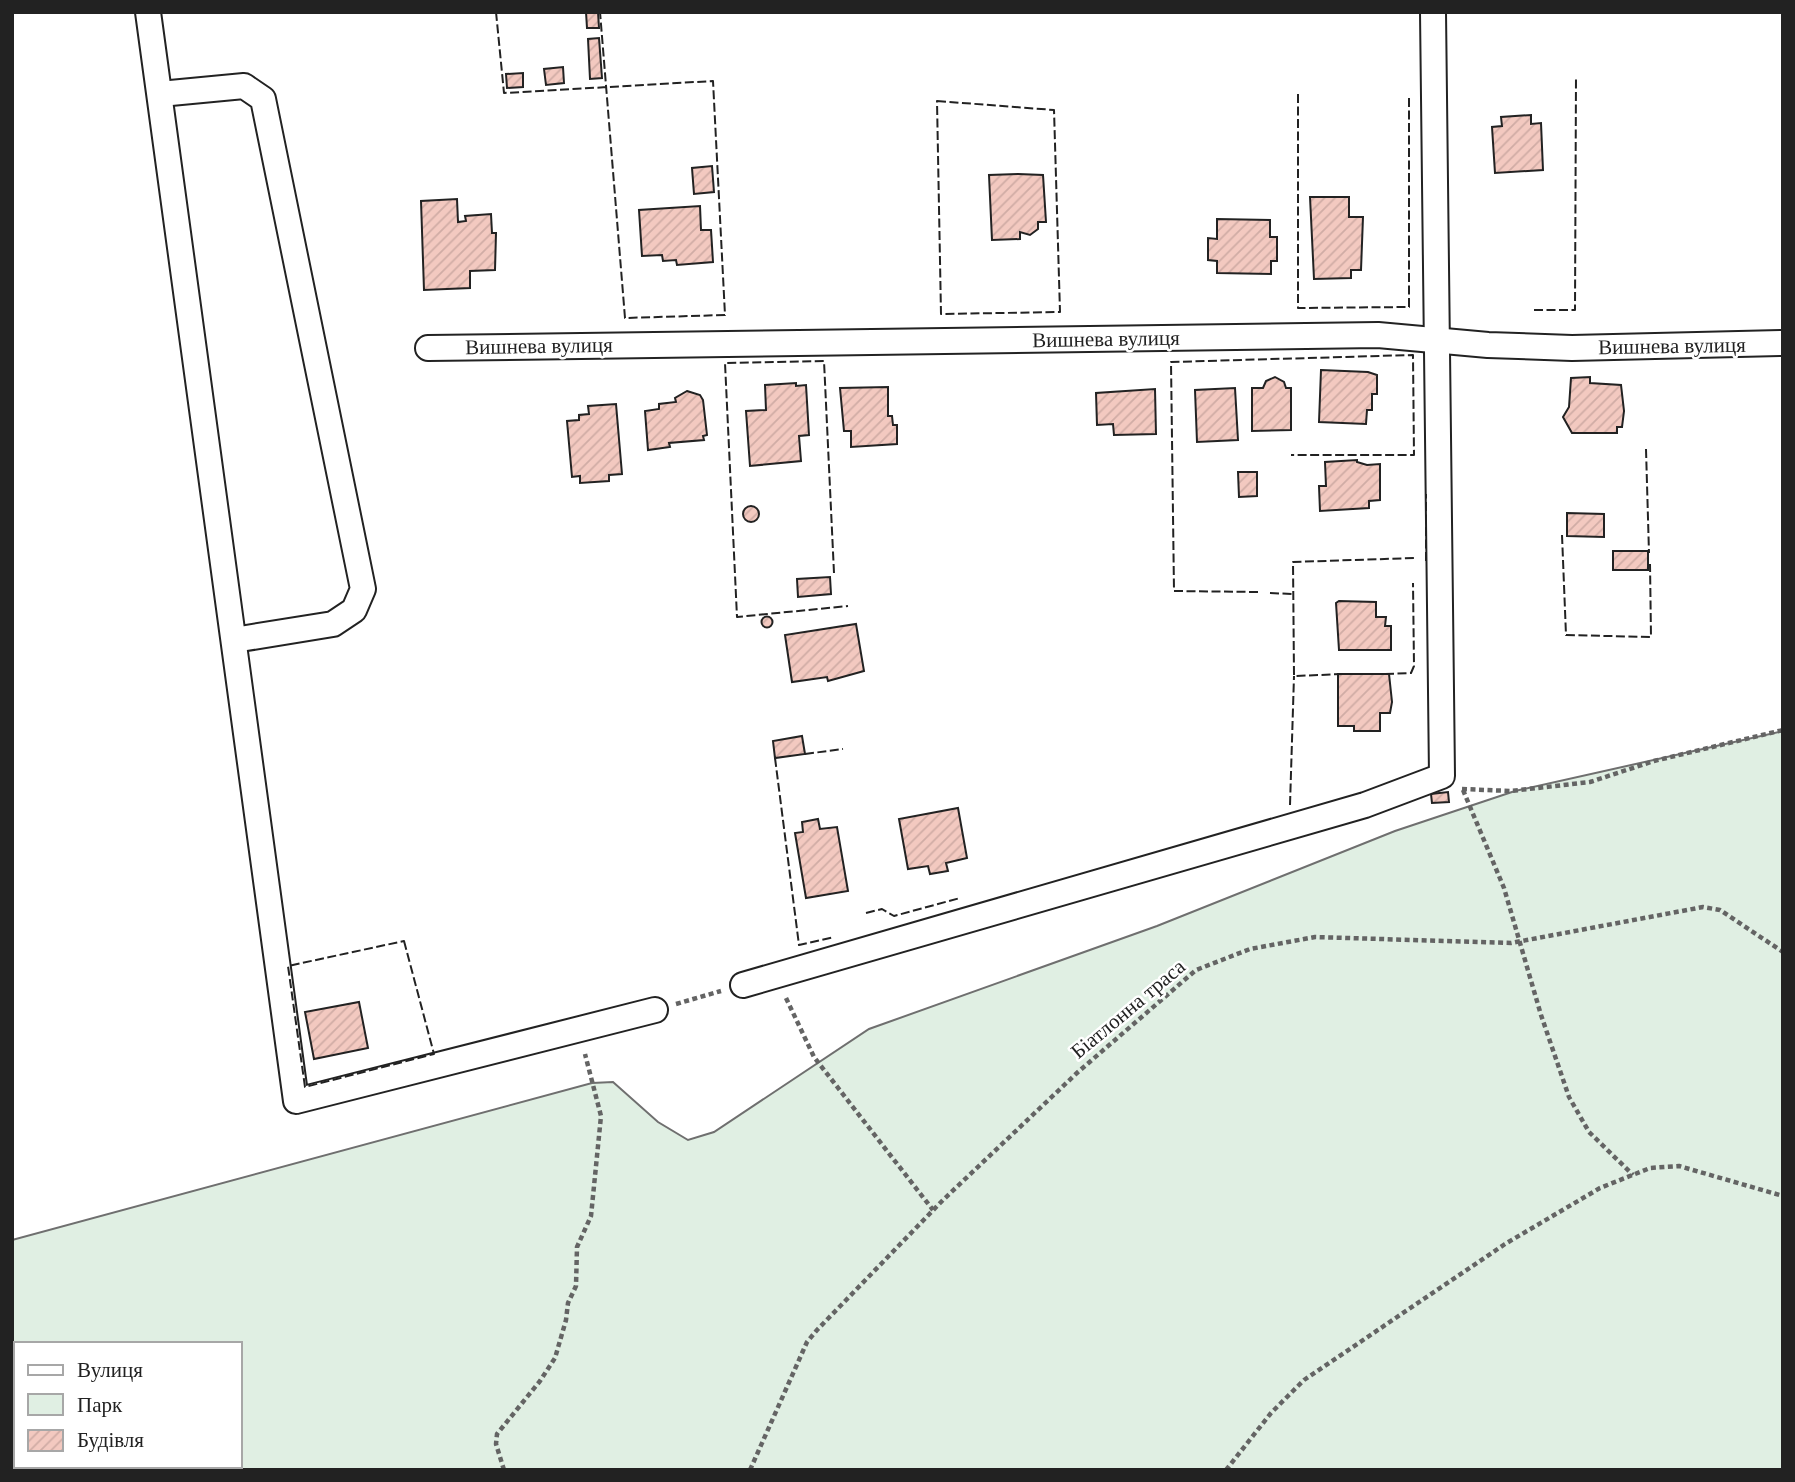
<svg xmlns="http://www.w3.org/2000/svg" width="1795" height="1482" font-family="'Times New Roman',serif">
	<style>
		.green { fill: #e0efe3; stroke: #6f6f6f; stroke-width: 2; fill-rule: evenodd }
		.building { fill: url(#building-hatch); stroke: #222; stroke-width: 2 }
		.lines { fill: none; stroke-linecap: round; stroke-linejoin: round }
		.street-casing { stroke: #222; stroke-width: 28 }
		.path { stroke: #646464; stroke-width: 4.5; stroke-dasharray: 5 3.5; stroke-linecap: butt }
		.street { stroke: #fff; stroke-width: 24 }
		.fence { stroke: #222; stroke-width: 2; stroke-dasharray: 9 3.5; stroke-linecap: butt }
		.labels { text-anchor: middle; dominant-baseline: central; stroke-width: 5; stroke-linejoin: round; paint-order: stroke }
		.street-label { font-size: 21px; fill: #222; stroke: #fff }
	</style>
	<defs>
		<pattern id="building-hatch" width="6" height="6" patternUnits="userSpaceOnUse" patternTransform="scale(1.75)"><rect width="6" height="6" fill="#f3c9c0"/><path d="M-1 1l2-2M0 6l6-6M5 7l2-2" fill="none" stroke="#d0aca5"/></pattern>
	</defs>
	<rect width="100%" height="100%" fill="#fff"/>
	<path class="green" d="M1783 731V1470H12V1240L592 1083 613 1082 658 1122 688 1140 714 1132 869 1029 1157 926 1395 831 1515 791ZM16 1344H240V1466H16Z"/>
	<g class="building">
		<polygon points="586,12 598,12 599,28 587,28"/>
		<polygon points="599,38 602,78 590,79 588,39"/>
		<polygon points="563,67 564,83 546,85 544,69"/>
		<polygon points="523,73 523,87 507,88 506,74"/>
		<polygon points="1531,115 1531,124 1541,123 1543,170 1495,173 1492,127 1502,126 1501,117"/>
		<polygon points="712,166 714,192 694,194 692,168"/>
		<polygon points="1018,174 1043,175 1046,222 1038,222 1038,229 1030,235 1020,232 1020,239 992,240 989,175"/>
		<polygon points="1310,197 1349,197 1349,217 1363,217 1361,270 1351,270 1351,278 1314,279"/>
		<polygon points="457,199 458,222 466,221 465,216 491,214 492,233 496,233 495,270 470,271 470,288 424,290 421,201"/>
		<polygon points="700,206 701,230 711,230 713,262 677,265 676,260 663,261 662,255 642,256 639,210"/>
		<polygon points="1217,219 1270,220 1270,237 1277,237 1277,261 1271,261 1271,274 1217,273 1217,261 1208,260 1208,238 1217,239"/>
		<polygon points="1321,370 1368,372 1377,375 1377,394 1372,394 1372,410 1367,410 1366,424 1319,422"/>
		<polygon points="1275,377 1284,382 1286,388 1291,388 1291,430 1252,431 1252,388 1263,388 1266,381"/>
		<polygon points="1590,377 1590,383 1621,385 1624,411 1622,427 1617,427 1617,433 1572,433 1563,417 1569,407 1571,378"/>
		<polygon points="796,383 796,386 806,385 809,435 799,436 801,461 750,466 746,411 766,410 765,385"/>
		<polygon points="888,387 888,416 892,416 893,425 897,425 897,444 851,447 851,431 844,431 840,388"/>
		<polygon points="1235,388 1238,440 1197,442 1195,390"/>
		<polygon points="1155,389 1156,434 1114,435 1113,424 1097,425 1096,393"/>
		<polygon points="687,391 700,395 703,400 707,435 703,436 704,440 669,443 670,447 648,450 645,411 659,409 659,404 676,402 675,398"/>
		<polygon points="616,404 622,474 609,475 609,481 580,483 580,476 572,477 567,421 579,420 579,415 589,414 588,406"/>
		<polygon points="1357,460 1357,462 1367,465 1380,464 1380,500 1369,501 1369,508 1320,511 1319,486 1326,486 1325,462"/>
		<polygon points="1238,472 1257,472 1257,496 1239,497"/>
		<circle cx="751" cy="514" r="8"/>
		<polygon points="1567,513 1604,514 1604,537 1567,536"/>
		<rect x="1613" y="551" width="35" height="19"/>
		<polygon points="830,577 831,594 798,597 797,579"/>
		<polygon points="1339,601 1376,602 1376,617 1386,617 1385,626 1391,626 1391,650 1339,650 1336,603"/>
		<circle cx="767" cy="622" r="5.5"/>
		<polygon points="856,624 864,671 828,681 827,677 792,682 785,635"/>
		<polygon points="1338,674 1389,674 1392,702 1390,713 1380,713 1380,731 1354,731 1354,726 1338,726"/>
		<polygon points="802,736 805,754 775,758 773,741"/>
		<polygon points="1448,792 1449,802 1432,803 1431,794"/>
		<polygon points="958,808 967,858 946,863 948,871 930,874 928,866 908,869 899,819"/>
		<polygon points="818,819 820,829 837,827 848,891 806,898 795,833 803,832 802,822"/>
		<polygon points="359,1002 368,1048 314,1059 305,1012"/>
	</g>
	<g class="lines">
		<defs>
			<g id="street">
				<polyline points="148,12 296,1101 655,1010"/>
				<polyline points="160,94 244,86 263,99 363,589 354,610 333,624 234,640"/>
				<polyline points="428,348 1378,335 1488,345 1572,348 1783,343"/>
				<polyline points="743,985 1365,805 1442,776 1433,12"/>
			</g>
		</defs>
		<use href="#street" class="street-casing"/>
		<g class="path">
			<polyline points="1462,789 1511,791 1590,782 1654,761 1783,730"/>
			<polyline points="1463,790 1504,888 1541,1015 1569,1097 1589,1132 1633,1175"/>
			<polyline points="786,998 814,1057 933,1210"/>
			<polyline points="676,1004 721,991"/>
			<polyline points="504,1470 496,1444 497,1434 540,1381 555,1358 566,1320 568,1303 576,1286 577,1247 591,1216 601,1116 585,1054"/>
			<polyline points="750,1470 807,1342 817,1330 943,1200 1078,1072 1196,970 1250,949 1315,937 1511,943 1703,907 1720,910 1783,952"/>
			<polyline points="1226,1470 1271,1413 1304,1380 1505,1244 1600,1188 1650,1168 1679,1166 1783,1196"/>
		</g>
		<use href="#street" class="street"/>
		<g class="fence">
			<polyline points="496,12 504,93 713,81 725,315 625,318 600,12"/>
			<polyline points="1298,94 1298,308 1409,307 1409,95"/>
			<polygon points="937,101 1054,110 1060,312 941,314"/>
			<polyline points="1534,310 1575,310 1576,77"/>
			<polyline points="1646,449 1649,553"/>
			<polyline points="1562,535 1566,635 1651,637 1650,564"/>
			<polyline points="1426,561 1426,494"/>
			<polyline points="834,573 824,361 725,363 737,617 848,606"/>
			<polyline points="1258,592 1174,591 1171,362 1413,355 1414,455 1291,455"/>
			<polyline points="1270,593 1293,594"/>
			<polyline points="1343,674 1294,676 1293,562 1414,558"/>
			<polyline points="1385,674 1411,673 1414,666 1413,583"/>
			<polyline points="805,754 843,749"/>
			<polyline points="775,758 799,945 834,937"/>
			<polyline points="1290,805 1294,676"/>
			<polyline points="866,913 882,909 894,916 960,898"/>
			<polygon points="404,941 434,1054 305,1087 288,966"/>
		</g>
	</g>
	<g class="labels">
		<g class="street-label">
			<text transform="translate(1106 339) rotate(-1)">Вишнева вулиця</text>
			<text transform="translate(539 346) rotate(-1)">Вишнева вулиця</text>
			<text transform="translate(1672 346) rotate(-1)">Вишнева вулиця</text>
			<text transform="translate(1128 1009) rotate(-40)">Біатлонна траса</text>
		</g>
	</g>
	<rect width="1795" height="1482" fill="none" stroke="#222222" stroke-width="28"/>
	<rect x="14" y="1342" width="228" height="126" fill="#ffffff" stroke="#a7a7a7" stroke-width="2"/>
	<rect x="28" y="1365" width="35" height="10" fill="#ffffff" stroke="#a7a7a7" stroke-width="2"/>
	<text x="77" y="1377" font-size="21" fill="#222222">Вулиця</text>
	<rect x="28" y="1394" width="35" height="21" fill="#e0efe3" stroke="#a7a7a7" stroke-width="2"/>
	<text x="77" y="1412" font-size="21" fill="#222222">Парк</text>
	<rect x="28" y="1430" width="35" height="21" fill="url(#building-hatch)" stroke="#a7a7a7" stroke-width="2"/>
	<text x="77" y="1447" font-size="21" fill="#222222">Будівля</text>
</svg>
